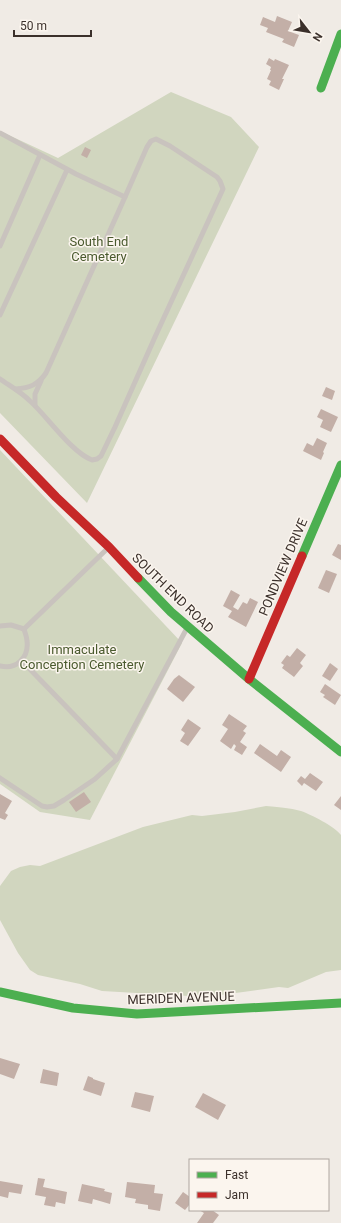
<svg xmlns="http://www.w3.org/2000/svg" width="341" height="1223" font-family="Roboto,sans-serif">
	<style>
		.green { fill: #d1d6bf }
		.building { fill: #c3afa7 }
		.lines { fill: none; stroke-linecap: round; stroke-linejoin: round }
		.lane { stroke: #c9c3be; stroke-width: 5 }
		.fast { stroke: #4caf50; stroke-width: 9 }
		.jam { stroke: #c62828; stroke-width: 9 }
		.labels { text-anchor: middle; dominant-baseline: central; stroke-width: 3; stroke-linejoin: round; paint-order: stroke }
		.park-label { font-size: 13px; fill: #4a5a2e; stroke: #fbf5ee }
		.street-label { font-size: 13px; fill: #3b302b; stroke: #fbf5ee }
	</style>
	<rect width="100%" height="100%" fill="#f0ebe5"/>
	<g class="green">
		<polygon points="171,92 231,117 259,147 87,503 0,413 0,131 58,158"/>
		<polygon points="0,450 182,643 90,820 40,812 0,784"/>
		<path d="M266 806C277 807 290 808 301 811 312 815 334 826 341 835V970L326 972 288 988 279 987 206 997 102 991 80 984 38 975 30 970 18 953 0 920V886L11 871 20 867 30 865 40 866 143 827 192 815 202 816 235 812Z"/>
	</g>
	<g class="building">
		<polygon points="277,16 292,22 288,31 299,35 294,47 282,42 284,39 266,32 268,28 260,25 263,17 275,22"/>
		<polygon points="269,58 274,61 275,59 289,65 282,79 284,79 279,90 269,85 271,81 267,79 271,70 270,70 271,67 266,64"/>
		<polygon points="85,147 91,150 87,158 81,155"/>
		<polygon points="326,387 335,391 332,400 322,396"/>
		<polygon points="321,409 338,417 331,432 320,427 323,420 317,417"/>
		<polygon points="317,438 327,443 323,452 324,453 321,460 303,451 307,443 313,446"/>
		<polygon points="338,544 341,545 341,560 332,555"/>
		<polygon points="326,570 337,574 329,593 318,588"/>
		<polygon points="231,590 240,595 233,607 238,610 243,602 247,604 250,598 258,602 246,627 228,617 232,611 223,606"/>
		<polygon points="297,648 306,655 300,663 303,666 294,677 282,668 284,665 281,663 287,655 290,657"/>
		<polygon points="330,663 338,669 330,681 322,676"/>
		<polygon points="179,675 195,687 183,702 167,689 174,679"/>
		<polygon points="325,684 341,695 335,705 323,697 325,695 320,692"/>
		<polygon points="229,714 247,726 243,731 246,733 240,742 247,747 242,755 234,750 236,746 234,744 231,749 220,741 228,729 222,725"/>
		<polygon points="188,719 201,728 188,746 180,741 185,733 181,730"/>
		<polygon points="260,744 277,756 281,750 291,757 281,772 254,753"/>
		<polygon points="310,773 323,782 316,791 304,783 302,786 297,781 301,776 305,779"/>
		<polygon points="84,792 91,802 76,812 69,802"/>
		<polygon points="0,794 12,801 5,813 8,815 5,820 0,818"/>
		<polygon points="341,796 341,810 334,805"/>
		<polygon points="0,1058 20,1064 14,1079 0,1074"/>
		<polygon points="43,1069 59,1073 57,1086 40,1083"/>
		<polygon points="88,1076 93,1078 93,1079 105,1083 101,1096 83,1090"/>
		<polygon points="135,1092 154,1096 150,1112 131,1107"/>
		<polygon points="203,1093 226,1105 218,1120 195,1107"/>
		<polygon points="38,1178 45,1179 43,1187 67,1192 65,1204 56,1202 55,1207 44,1205 46,1197 35,1195"/>
		<polygon points="0,1181 23,1185 21,1194 9,1192 8,1198 0,1196"/>
		<polygon points="127,1182 155,1185 154,1193 163,1194 160,1211 148,1209 148,1205 135,1203 136,1199 125,1197"/>
		<polygon points="82,1184 105,1189 104,1191 112,1193 110,1204 93,1199 92,1204 78,1201"/>
		<polygon points="183,1192 190,1197 190,1204 185,1210 175,1203"/>
		<polygon points="199,1210 212,1210 219,1215 213,1223 197,1223 204,1213"/>
	</g>
	<g class="lines">
		<g class="lane">
			<path d="M0 133 76 174 125 197 147 147 151 141 156 139 170 146 217 177 220 181 223 189 155 337 115 427 101 456 97 459 92 460C71 452 47 416 30 401 21 392 10 386 0 379"/>
			<polyline points="0,246 40,155"/>
			<polyline points="0,315 67,170"/>
			<path d="M16 389C29 388 38 385 46 373L125 197"/>
			<polyline points="35,405 35,394 41,381"/>
			<polyline points="0,626 11,625 24,629"/>
			<polyline points="24,629 108,548"/>
			<polyline points="22,661 117,759"/>
			<path d="M0 666C16 670 29 658 27 641 27 637 25 633 24 629"/>
			<polyline points="0,778 42,806 47,807 54,806 64,800 95,779 117,759 187,628"/>
		</g>
		<g class="fast">
			<polyline points="321,88 341,34"/>
			<polyline points="302,556 341,465"/>
			<polyline points="138,578 171,612 249,679 341,752"/>
			<polyline points="0,992 73,1008 137,1014 341,1003"/>
		</g>
		<g class="jam">
			<polyline points="0,439 56,497 109,547 138,578"/>
			<polyline points="249,679 302,556"/>
		</g>
	</g>
	<g class="labels">
		<g class="park-label">
			<text x="99" y="241">South End<tspan x="99" dy="15">Cemetery</tspan></text>
			<text x="82" y="649">Immaculate<tspan x="82" dy="15">Conception Cemetery</tspan></text>
		</g>
		<g class="street-label">
			<text transform="translate(283 567) rotate(-67)">PONDVIEW DRIVE</text>
			<text transform="translate(173 593) rotate(44)">SOUTH END ROAD</text>
			<text transform="translate(181 998) rotate(-2)">MERIDEN AVENUE</text>
		</g>
	</g>
	<rect x="189" y="1159" width="140" height="52" fill="#fbf5ee" stroke="#aea6a0"/>
	<rect x="197" y="1172" width="20" height="6" fill="#4caf50" stroke="#aea6a0"/>
	<text x="225" y="1179" font-size="12" fill="#3b302b">Fast</text>
	<rect x="197" y="1192" width="20" height="6" fill="#c62828" stroke="#aea6a0"/>
	<text x="225" y="1199" font-size="12" fill="#3b302b">Jam</text>
	<g transform="translate(309 32) rotate(121)" stroke="#fbf5ee" stroke-width="3" paint-order="stroke">
	<path d="M0-3L7 15L0 10L-7 15Z" fill="#3b302b"/>
	<text y="-6" font-size="11" font-weight="bold" text-anchor="middle" fill="#3b302b">N</text>
	</g>
	<path d="M14 30v6h77v-6" fill="none" stroke="#3b302b" stroke-width="2"/>
	<text x="20" y="30" font-size="12" fill="#3b302b" stroke="#fbf5ee" stroke-width="3" paint-order="stroke">50 m</text>
</svg>
